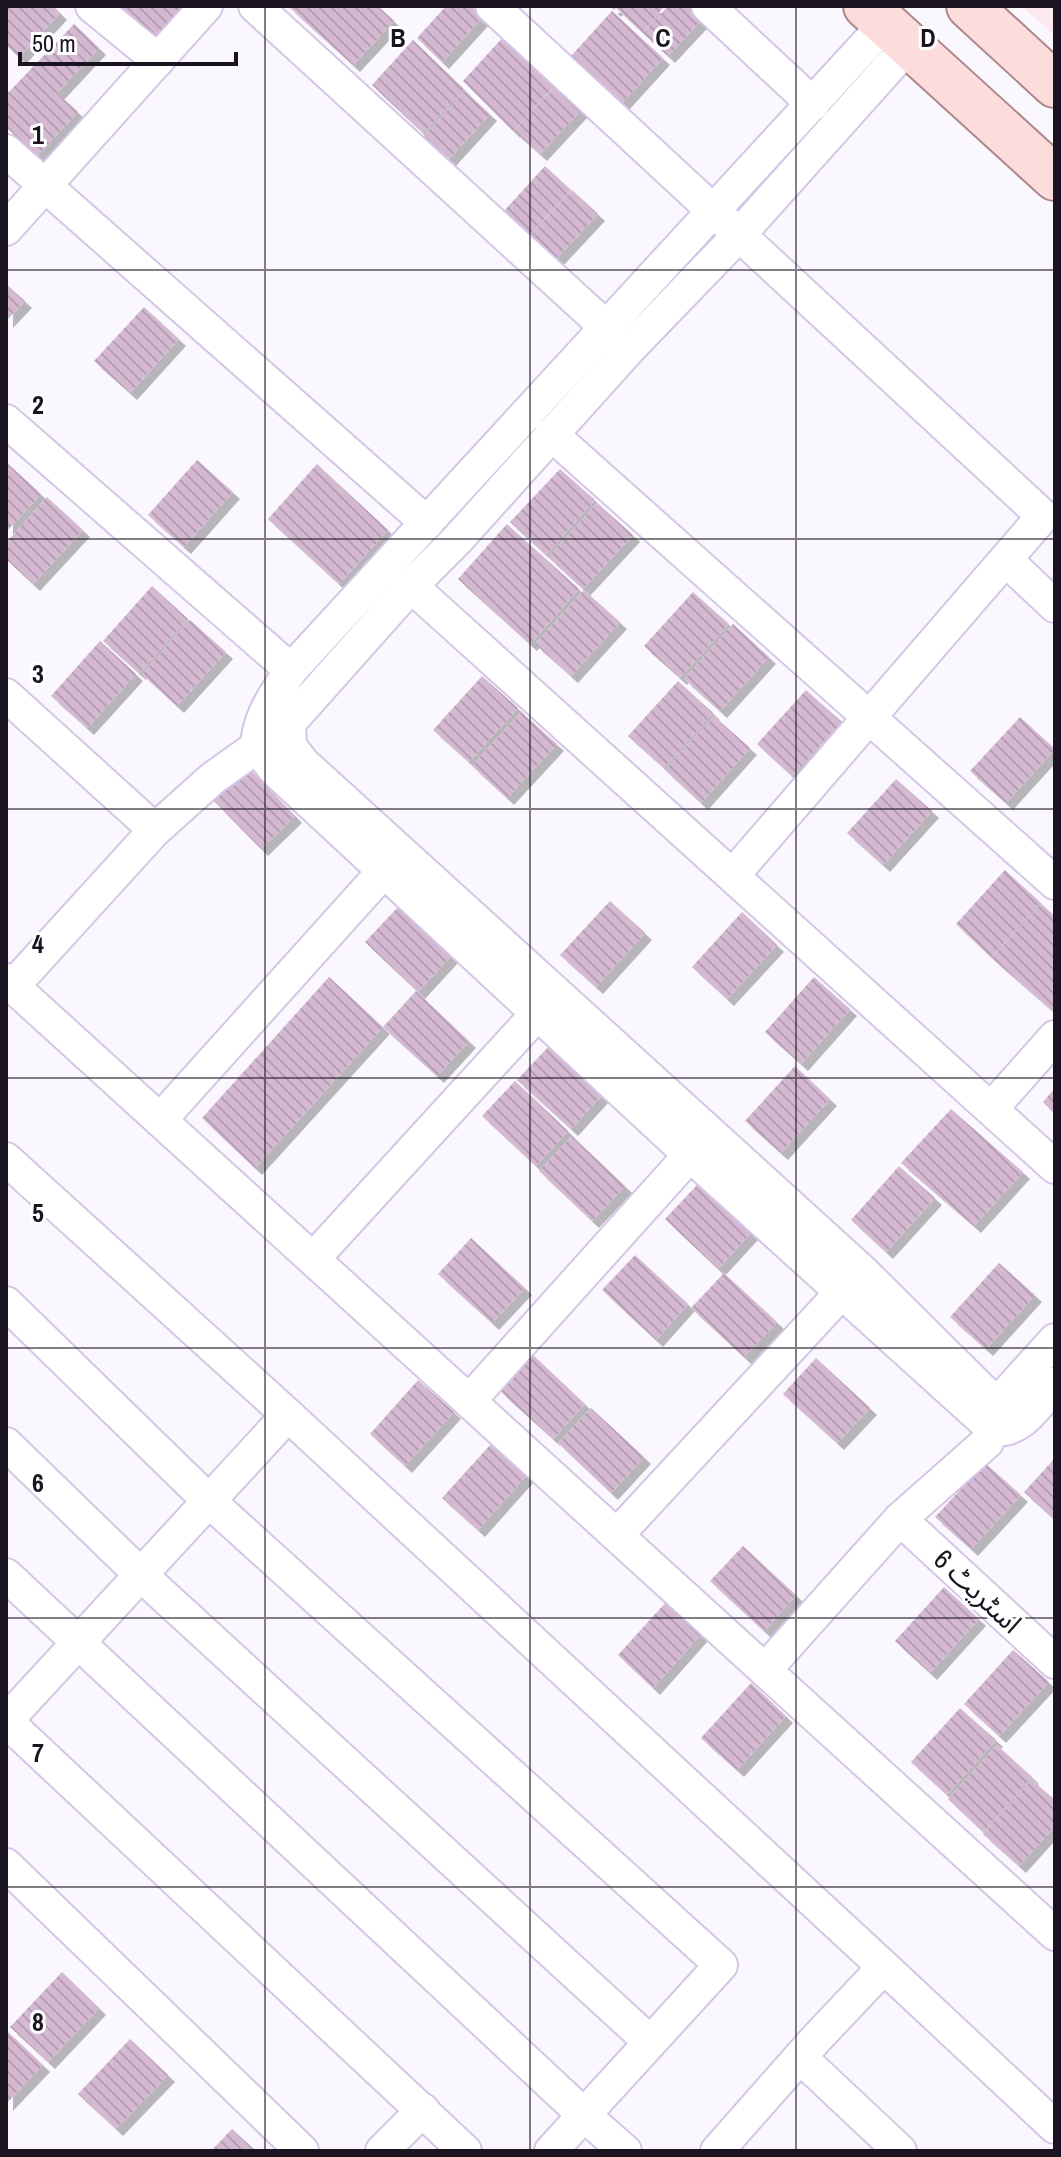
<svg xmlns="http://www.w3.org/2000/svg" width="1061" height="2157" font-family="'Archivo Narrow','Noto Sans Arabic',sans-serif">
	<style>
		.industrial { fill: #fde8ed }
		.building { fill: url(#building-back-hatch); filter: url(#shadow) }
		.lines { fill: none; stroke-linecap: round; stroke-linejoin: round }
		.minor-casing { stroke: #d4c6e6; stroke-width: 36 }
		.primary-casing { stroke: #ac888a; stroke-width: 48 }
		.minor { stroke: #fff; stroke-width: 32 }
		.primary { stroke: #fddddc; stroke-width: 44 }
		.grid { fill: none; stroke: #19141f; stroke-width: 2; stroke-opacity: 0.55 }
		.labels { text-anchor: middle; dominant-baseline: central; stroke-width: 6; stroke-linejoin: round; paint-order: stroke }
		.street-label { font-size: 28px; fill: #19141f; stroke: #fff }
		.grid-label { font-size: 26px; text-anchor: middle; font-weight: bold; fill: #19141f; stroke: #fff; stroke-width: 6; stroke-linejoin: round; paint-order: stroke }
	</style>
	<defs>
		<pattern id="building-back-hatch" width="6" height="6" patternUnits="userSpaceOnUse" patternTransform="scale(2)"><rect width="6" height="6" fill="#d5b9d2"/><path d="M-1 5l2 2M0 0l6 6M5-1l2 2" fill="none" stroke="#b69eb4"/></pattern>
		<filter id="shadow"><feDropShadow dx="7" dy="7" stdDeviation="0" flood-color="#0004"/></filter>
	</defs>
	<rect width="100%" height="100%" fill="#faf7fe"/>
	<polygon class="industrial" points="1022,6 1055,6 1055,36"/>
	<g class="building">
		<polygon points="6,6 53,6 60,13 19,57 6,45"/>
		<polygon points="105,6 188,6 152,45"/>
		<polygon points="288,6 378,6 394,21 353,65"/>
		<polygon points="446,6 471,6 483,17 442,62 417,38"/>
		<polygon points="610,6 665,6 642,32 616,8 614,10"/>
		<polygon points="668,6 704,6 710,11 668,56 643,33"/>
		<polygon points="612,11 663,58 622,103 571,56"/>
		<polygon points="74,24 99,48 57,93 78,112 37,156 6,127 6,95"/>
		<polygon points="504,36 554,86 513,131 463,81"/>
		<polygon points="413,40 464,89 423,133 372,85"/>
		<polygon points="556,86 581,110 540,154 514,131"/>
		<polygon points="465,91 490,114 449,159 424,136"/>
		<polygon points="545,166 571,190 530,234 504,211"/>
		<polygon points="572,190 598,214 557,258 531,235"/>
		<polygon points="6,284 25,301 6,321"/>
		<polygon points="144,307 179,339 130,393 94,361"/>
		<polygon points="197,460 233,492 184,547 148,515"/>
		<polygon points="6,462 41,494 6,532"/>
		<polygon points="317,464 388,530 339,584 268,519"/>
		<polygon points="560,469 595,500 546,555 510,522"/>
		<polygon points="47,497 83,530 33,584 6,559 6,543"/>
		<polygon points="597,503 633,535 583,589 548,557"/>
		<polygon points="507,524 579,589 530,644 458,579"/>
		<polygon points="152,586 188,619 139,673 103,641"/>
		<polygon points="584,590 620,622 571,676 535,644"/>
		<polygon points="693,592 729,624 680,678 644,646"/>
		<polygon points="190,620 226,652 177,706 142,674"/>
		<polygon points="733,624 769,657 720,711 684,679"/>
		<polygon points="100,641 136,674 87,728 51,696"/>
		<polygon points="482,676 518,708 469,762 433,730"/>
		<polygon points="678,681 713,713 664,768 628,736"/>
		<polygon points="806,690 842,722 792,776 757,744"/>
		<polygon points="521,712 557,744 507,798 472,766"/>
		<polygon points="714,716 750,748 701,803 665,770"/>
		<polygon points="1020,717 1055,749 1006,803 970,771"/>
		<polygon points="244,763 295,816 261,849 210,797"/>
		<polygon points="896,779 932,811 883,865 847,833"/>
		<polygon points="1005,870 1040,902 991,957 956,924"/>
		<polygon points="610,901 645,933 596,987 560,955"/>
		<polygon points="1041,904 1055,916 1055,1013 992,958"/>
		<polygon points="398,907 451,956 418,992 365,942"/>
		<polygon points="742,912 777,945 727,999 692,967"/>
		<polygon points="329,977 383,1027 255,1168 202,1118"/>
		<polygon points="814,977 850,1009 801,1064 765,1032"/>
		<polygon points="416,991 469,1041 437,1076 383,1027"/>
		<polygon points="550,1045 603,1094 571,1129 517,1080"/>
		<polygon points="795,1066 830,1099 781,1153 745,1121"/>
		<polygon points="515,1081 568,1131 536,1166 482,1116"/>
		<polygon points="1055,1088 1055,1114 1043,1102"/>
		<polygon points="951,1109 1023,1172 974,1226 901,1163"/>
		<polygon points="572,1136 625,1186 592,1221 539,1171"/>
		<polygon points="899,1166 935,1198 886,1252 851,1220"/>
		<polygon points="698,1184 751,1233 718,1269 665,1219"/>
		<polygon points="471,1238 525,1288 492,1323 438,1274"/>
		<polygon points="635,1255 688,1304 656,1340 602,1290"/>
		<polygon points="999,1263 1035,1295 986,1349 950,1317"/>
		<polygon points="724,1273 777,1322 744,1357 691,1308"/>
		<polygon points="532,1354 585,1404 553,1439 499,1390"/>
		<polygon points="816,1358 870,1408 837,1443 783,1394"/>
		<polygon points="418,1380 454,1412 405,1466 370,1434"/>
		<polygon points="591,1408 644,1457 611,1493 558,1443"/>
		<polygon points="492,1443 527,1475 478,1530 442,1498"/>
		<polygon points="1055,1458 1055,1520 1024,1492"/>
		<polygon points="985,1463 1021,1495 971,1549 935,1517"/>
		<polygon points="743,1546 796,1595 764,1631 710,1581"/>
		<polygon points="944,1587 979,1619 930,1673 895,1641"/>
		<polygon points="667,1601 702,1633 653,1688 618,1655"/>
		<polygon points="1013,1650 1049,1682 999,1736 964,1704"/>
		<polygon points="751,1683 786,1716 737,1770 701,1738"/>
		<polygon points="960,1708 996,1740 947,1795 911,1762"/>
		<polygon points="997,1745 1032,1777 983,1832 948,1799"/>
		<polygon points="1032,1780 1055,1800 1055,1826 1019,1866 983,1834"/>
		<polygon points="62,1972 99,2008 48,2062 10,2027"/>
		<polygon points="6,2030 43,2065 6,2104"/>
		<polygon points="130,2039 168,2075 116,2129 78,2094"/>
		<polygon points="232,2129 256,2151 211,2151"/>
	</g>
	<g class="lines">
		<defs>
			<g id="minor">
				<polyline points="92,6 158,60"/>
				<polyline points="255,6 606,327"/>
				<polyline points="492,6 1043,516 733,875"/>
				<polyline points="708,6 813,104"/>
				<path d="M885 24 291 670C275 695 258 717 257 747L275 770 690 1155 993 1429C1021 1434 1039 1402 1055 1384"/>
				<polyline points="909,45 739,235 629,349 457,540 411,586 289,723 290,746 303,763 862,1271 990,1398 1000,1397 1007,1393 1055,1340"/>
				<polyline points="6,151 427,523"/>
				<polyline points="6,229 206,6"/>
				<polyline points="6,421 291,670"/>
				<polyline points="551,434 1055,883"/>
				<polyline points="1006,560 1055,606"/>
				<polyline points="411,586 1055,1167"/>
				<polyline points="6,695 155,830"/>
				<polyline points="6,980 1055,1934"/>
				<polyline points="13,986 155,830 213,778 275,734"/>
				<polyline points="991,1109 1055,1037"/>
				<polyline points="160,1120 384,871 395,856"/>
				<polyline points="6,1159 288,1415 884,1967"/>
				<polyline points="313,1259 538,1013"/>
				<polyline points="6,1303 209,1501 721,1965 551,2151"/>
				<polyline points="469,1401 690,1155"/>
				<polyline points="6,1444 141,1575 650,2042"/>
				<polyline points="900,1519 1055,1662"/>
				<polyline points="617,1535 842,1292"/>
				<polyline points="6,1575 584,2115 625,2151"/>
				<polyline points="765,1670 900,1519 987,1442 993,1429 998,1408"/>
				<polyline points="6,1721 465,2151"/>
				<polyline points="6,1721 288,1415"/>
				<polyline points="6,1865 302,2151"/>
				<polyline points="800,2057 900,2151"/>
				<polyline points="382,2151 423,2110"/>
				<polyline points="717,2151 815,2040 884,1967 1055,2127"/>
			</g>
			<g id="primary">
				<polyline points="866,6 1055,178"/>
				<polyline points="969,6 1055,85"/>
			</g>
		</defs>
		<use href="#minor" class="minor-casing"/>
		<use href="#primary" class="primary-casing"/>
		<use href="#minor" class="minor"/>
		<use href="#primary" class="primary"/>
	</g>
	<path class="grid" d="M265 6V2151M530 6V2151M796 6V2151M6 270H1055M6 539H1055M6 809H1055M6 1078H1055M6 1348H1055M6 1618H1055M6 1887H1055"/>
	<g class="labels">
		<g class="street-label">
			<text transform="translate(978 1591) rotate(43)">اسٹریٹ 6</text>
		</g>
	</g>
	<g class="grid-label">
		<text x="398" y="47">B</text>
		<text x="663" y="47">C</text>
		<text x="928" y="47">D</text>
		<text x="38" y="144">1</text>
		<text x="38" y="414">2</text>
		<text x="38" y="683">3</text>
		<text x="38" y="953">4</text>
		<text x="38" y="1222">5</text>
		<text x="38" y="1492">6</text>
		<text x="38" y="1762">7</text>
		<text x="38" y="2031">8</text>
	</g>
	<rect width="1061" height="2157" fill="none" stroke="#19141f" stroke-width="16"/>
	<path d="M20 52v12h216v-12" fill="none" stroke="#19141f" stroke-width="4"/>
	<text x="32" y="52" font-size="24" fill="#19141f" stroke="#ffffff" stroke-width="6" paint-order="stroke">50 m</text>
</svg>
